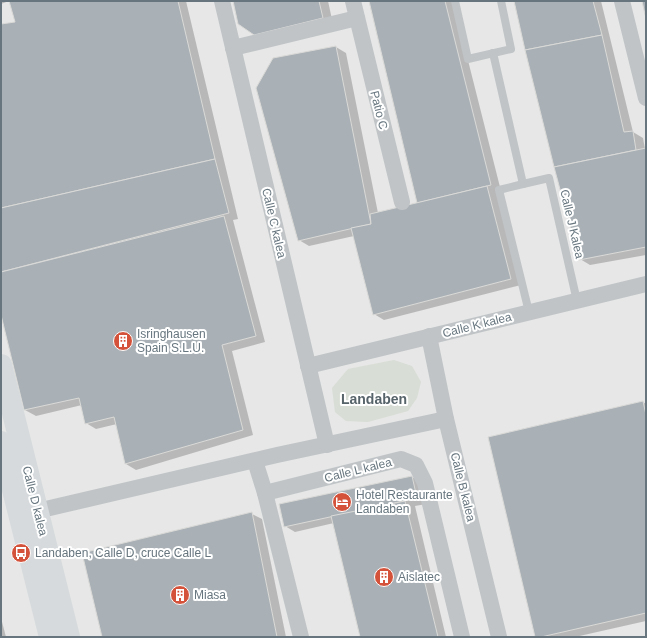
<svg xmlns="http://www.w3.org/2000/svg" width="647" height="638" font-family="Helvetica,sans-serif">
	<style>
		.built { fill: #e6e7e6 }
		.green { fill: #d8ddd5 }
		.shadow { fill: #0003 }
		.building { fill: #aab1b6; stroke: #dadad8 }
		.lines { fill: none; stroke-linecap: round; stroke-linejoin: round }
		.lane { stroke: #c0c4c7; stroke-width: 8 }
		.street { stroke: #c0c4c7; stroke-width: 16 }
		.secondary { stroke: #d6dadd; stroke-width: 22 }
		.labels { text-anchor: middle; dominant-baseline: central; stroke-width: 4; stroke-linejoin: round; paint-order: stroke }
		.street-label { font-size: 12px; fill: #66757e; stroke: #fff }
		.poi-label { font-size: 12px; fill: #66757e; stroke: #fff; text-anchor: start }
		.quarter-label { font-size: 14px; font-weight: bold; fill: #57636a; stroke: #fff }
	</style>
	<rect width="100%" height="100%" fill="#f8f8f6"/>
	<rect class="built" x="1" y="1" width="645" height="636"/>
	<polygon class="green" points="394,360 412,366 421,382 417,398 408,411 368,422 346,421 335,412 332,388 348,369"/>
	<g class="shadow">
		<polygon points="1,1 9,1 1,4"/>
		<polygon points="10,1 186,1 238,219 233,220 265,342 232,351 253,435 136,470 126,464 117,424 96,429 86,423 82,405 36,416 25,410 1,312 1,25 16,22"/>
		<polygon points="234,1 328,1 333,24"/>
		<polygon points="370,1 453,1 501,191 521,285 384,320 374,314 354,236 309,246 299,240 336,47 346,53 378,213 419,204"/>
		<polygon points="515,1 601,1 633,132 643,138 645,149 646,149 646,255 590,265 580,259 526,50"/>
		<polygon points="643,402 646,404 646,621 575,637 536,637"/>
		<polygon points="412,477 422,483 426,504 415,506 446,637 361,637 334,523 295,532 285,526"/>
		<polygon points="252,514 262,519 286,637 103,637"/>
		<polygon points="1,618 6,637 1,637"/>
	</g>
	<g class="building">
		<polygon points="9,1 178,1 215,159 1,208 1,24 15,22"/>
		<polygon points="233,1 319,1 323,18 254,35 238,24"/>
		<polygon points="369,1 445,1 491,185 417,203"/>
		<polygon points="514,1 593,1 602,35 525,50"/>
		<polygon points="642,1 646,1 646,19"/>
		<polygon points="602,35 624,132 633,131 636,150 554,167 525,50"/>
		<polygon points="336,46 371,224 298,241 256,88 273,58"/>
		<polygon points="646,148 646,247 579,260 554,167"/>
		<polygon points="215,159 229,213 1,272 1,208"/>
		<polygon points="487,186 511,279 373,315 351,228 371,224 370,214"/>
		<polygon points="224,216 256,336 222,345 243,430 125,464 114,417 85,424 79,398 24,410 1,315 1,272"/>
		<polygon points="643,401 646,415 646,613 541,637 535,637 488,437"/>
		<polygon points="412,476 417,498 284,527 279,504"/>
		<polygon points="405,501 438,637 360,637 331,516"/>
		<polygon points="252,512 277,637 102,637 82,553"/>
	</g>
	<g class="lines">
		<g class="lane">
			<polyline points="455,1 468,59 511,49 501,1"/>
			<polyline points="493,53 523,184 549,178 577,301"/>
			<polyline points="523,184 499,190 529,312"/>
		</g>
		<g class="street">
			<polyline points="222,1 327,445"/>
			<polyline points="353,1 402,202"/>
			<polyline points="622,1 646,98"/>
			<polyline points="233,48 357,18"/>
			<polyline points="429,336 446,419 499,637"/>
			<polyline points="308,366 646,284"/>
			<polyline points="255,461 265,493 301,637"/>
			<polyline points="265,493 401,459 416,465 425,483 462,637"/>
			<polyline points="37,511 277,455 446,419"/>
		</g>
		<g class="secondary">
			<polyline points="1,365 69,637"/>
			<polyline points="1,442 50,637"/>
		</g>
	</g>
	<defs>
		<symbol id="building-disc" viewBox="-11 -11 22 22"><circle r="9.5" fill="#d4523a" stroke="#fff"/><path d="M-4-6H4V6H1V3H-1V6H-4ZM-2.5-4.3h1.7v1.8h-1.7ZM.8-4.3h1.7v1.8H.8ZM-2.5-1h1.7V.8h-1.7ZM.8-1h1.7V.8H.8Z" fill="#fff"/></symbol>
		<symbol id="hotel-disc" viewBox="-11 -11 22 22"><circle r="9.5" fill="#d4523a" stroke="#fff"/><path d="M-6-4.5h1.5V1H6V5H4.5V3h-9V5H-6ZM-4 0a1.8 1.8 0 1 1 3.6 0ZM.5 0V-2.5h3Q6-2.5 6 0Z" fill="#fff"/></symbol>
		<symbol id="bus-disc" viewBox="-11 -11 22 22"><circle r="9.5" fill="#d4523a" stroke="#fff"/><path d="M-5-6H5V4H4V6H2V4H-2V6H-4V4H-5ZM-3.5-4V0h7V-4ZM-3.5 1.2v1.5H-2V1.2ZM2 1.2v1.5H3.5V1.2Z" fill="#fff"/></symbol>
	</defs>
	<g fill-rule="evenodd">
		<use href="#building-disc" x="112" y="330" width="22" height="22"/>
		<use href="#hotel-disc" x="331" y="491" width="22" height="22"/>
		<use href="#bus-disc" x="10" y="542" width="22" height="22"/>
		<use href="#building-disc" x="373" y="566" width="22" height="22"/>
		<use href="#building-disc" x="169" y="584" width="22" height="22"/>
	</g>
	<g class="labels">
		<g class="street-label">
			<text transform="translate(379 110) rotate(76)">Patio C</text>
			<text transform="translate(274 223) rotate(77)">Calle C kalea</text>
			<text transform="translate(572 224) rotate(77)">Calle J Kalea</text>
			<text transform="translate(477 325) rotate(-14)">Calle K kalea</text>
			<text transform="translate(358 470) rotate(-14)">Calle L kalea</text>
			<text transform="translate(463 487) rotate(76)">Calle B kalea</text>
			<text transform="translate(35 501) rotate(76)">Calle D kalea</text>
		</g>
		<g class="poi-label">
			<text x="137" y="334">Isringhausen<tspan x="137" dy="14">Spain S.L.U.</tspan></text>
			<text x="356" y="495">Hotel Restaurante<tspan x="356" dy="14">Landaben</tspan></text>
			<text x="35" y="553">Landaben, Calle D, cruce Calle L</text>
			<text x="398" y="577">Aislatec</text>
			<text x="194" y="595">Miasa</text>
		</g>
		<g class="quarter-label">
			<text x="374" y="399">Landaben</text>
		</g>
	</g>
	<rect width="647" height="638" fill="none" stroke="#66757e" stroke-width="4"/>
</svg>
